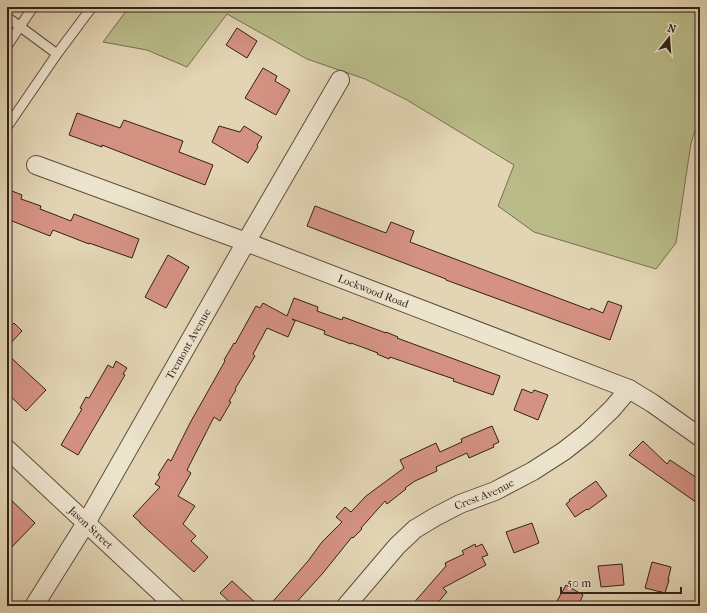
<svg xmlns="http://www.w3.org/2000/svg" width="707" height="613" font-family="'IM FELL French Canon',serif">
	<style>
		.green { fill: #b9bc89; stroke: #756f52 }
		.building { fill: #d59283; stroke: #31221a }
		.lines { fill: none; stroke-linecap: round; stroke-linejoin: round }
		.lane-casing { stroke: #5e4f40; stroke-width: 11 }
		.street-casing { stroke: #5e4f40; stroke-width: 20 }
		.lane { stroke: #ede4ce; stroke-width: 9 }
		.street { stroke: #ede4ce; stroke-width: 18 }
		.labels { text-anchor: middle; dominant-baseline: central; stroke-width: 3; stroke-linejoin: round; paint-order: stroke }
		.street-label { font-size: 11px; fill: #31221a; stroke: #ede4ce }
	</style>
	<rect width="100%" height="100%" fill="#e3d5b4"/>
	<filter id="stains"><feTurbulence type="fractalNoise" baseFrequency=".005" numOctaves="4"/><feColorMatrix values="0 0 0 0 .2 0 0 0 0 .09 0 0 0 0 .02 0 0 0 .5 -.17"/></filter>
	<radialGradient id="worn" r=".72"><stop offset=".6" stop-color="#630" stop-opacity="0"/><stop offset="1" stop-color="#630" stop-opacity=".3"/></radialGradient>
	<polygon class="green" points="129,7 700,7 700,115 691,143 676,243 656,269 534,232 498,206 514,165 407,100 365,79 307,59 227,14 187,67 147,50 103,42"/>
	<g class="building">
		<polygon points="237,28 257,41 247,58 226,45"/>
		<polygon points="263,68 277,76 275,81 290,90 276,115 245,98"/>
		<polygon points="77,113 120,128 124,120 183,141 179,152 213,165 205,185 102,145 102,147 69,135"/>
		<polygon points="219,126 240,132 244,126 262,137 257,145 258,147 248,163 212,142"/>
		<polygon points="7,189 22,195 21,199 41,206 40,209 71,221 74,214 139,239 132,258 89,243 89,244 53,230 50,236 12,221 9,232 7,231"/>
		<polygon points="315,206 386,233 391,222 414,231 410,242 590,310 591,308 603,313 608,301 622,306 610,340 446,280 446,279 307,226"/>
		<polygon points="168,255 189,267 166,308 145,297"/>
		<polygon points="294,298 318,307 317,311 342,320 343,317 386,333 386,332 398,337 397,338 500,376 493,395 453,381 454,379 436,373 390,357 389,359 377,354 378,353 351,343 351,344 324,334 325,331 292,319 295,321 288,337 267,328 253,354 255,356 235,389 236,390 229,401 231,402 220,421 214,417 187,470 191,473 178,496 195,506 183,524 196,536 191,541 208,557 194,572 140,523 140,522 133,516 160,487 155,484 160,477 158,475 168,459 171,461 190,423 225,361 224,360 234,343 235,344 256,306 260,308 263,303 287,316"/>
		<polygon points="14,323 22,331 7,347 7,330"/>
		<polygon points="7,354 46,390 26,411 7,393"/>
		<polygon points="116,361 127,368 123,374 125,375 78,455 61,445 82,409 80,408 86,397 89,398 108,365 113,368"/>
		<polygon points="522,389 532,393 534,390 548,395 538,420 514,410"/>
		<polygon points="492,426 499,442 493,445 494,447 469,458 467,453 436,467 437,471 415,481 405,488 406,489 387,504 385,501 361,528 362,529 353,538 352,537 323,573 293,606 269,606 308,561 322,542 342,522 336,517 345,507 351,512 366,496 404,468 400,460 436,443 440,452 462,442 461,439"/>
		<polygon points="643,441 667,464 670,460 700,480 700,505 629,455"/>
		<polygon points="596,481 607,496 588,510 587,509 575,517 566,504 570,501 569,500"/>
		<polygon points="7,496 35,523 7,552"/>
		<polygon points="532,523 539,543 514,553 506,532"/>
		<polygon points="475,544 476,547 482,544 488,555 482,557 486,565 443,588 447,592 435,606 411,606 446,566 445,563 464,554 462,551"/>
		<polygon points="652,562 671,567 668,580 669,580 665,593 645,588"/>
		<polygon points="622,564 624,585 601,587 598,566"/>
		<polygon points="232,581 259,606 234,606 220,593"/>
		<polygon points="566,585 583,595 578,606 565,606 557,601"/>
	</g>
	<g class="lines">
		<defs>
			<g id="lane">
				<polyline points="7,17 57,54"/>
				<polyline points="7,46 33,7"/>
				<polyline points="7,127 57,54 92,7"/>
			</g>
			<g id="street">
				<path id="s1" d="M36 165 246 242 629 389 652 403 700 437"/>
				<path id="s2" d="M7 449 175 606"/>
				<path id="s3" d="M34 606 86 523 246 242 340 80"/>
				<path id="s4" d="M346 606 397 546 415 529 435 517 460 504 495 491 533 471 564 451 587 433 612 409 629 389"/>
			</g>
		</defs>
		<use href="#lane" class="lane-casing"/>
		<use href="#street" class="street-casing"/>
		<use href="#lane" class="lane"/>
		<use href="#street" class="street"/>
	</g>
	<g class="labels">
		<g class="street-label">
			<text stroke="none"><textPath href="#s1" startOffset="360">Lockwood Road</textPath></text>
			<text stroke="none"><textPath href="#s3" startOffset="304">Tremont Avenue</textPath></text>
			<text stroke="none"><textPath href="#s4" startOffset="181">Crest Avenue</textPath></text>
			<text stroke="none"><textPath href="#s2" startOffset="115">Jason Street</textPath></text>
		</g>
	</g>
	<rect width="707" height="613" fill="none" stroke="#e3d5b4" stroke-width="24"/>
	<rect x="8" y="8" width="691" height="597" fill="none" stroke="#31221a" stroke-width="2"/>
	<rect x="12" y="12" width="683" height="589" fill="none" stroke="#31221a"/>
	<g transform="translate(669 38) rotate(17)" stroke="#ede4ce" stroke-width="3" paint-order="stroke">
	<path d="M0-3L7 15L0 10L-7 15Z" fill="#31221a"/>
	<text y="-6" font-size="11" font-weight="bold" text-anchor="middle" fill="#31221a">N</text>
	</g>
	<path d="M561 587v6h120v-6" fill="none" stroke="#31221a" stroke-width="2"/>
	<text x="567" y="587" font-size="12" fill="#31221a" stroke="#ede4ce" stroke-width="3" paint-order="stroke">50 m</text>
	<rect width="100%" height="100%" filter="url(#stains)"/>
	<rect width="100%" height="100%" fill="url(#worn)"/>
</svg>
